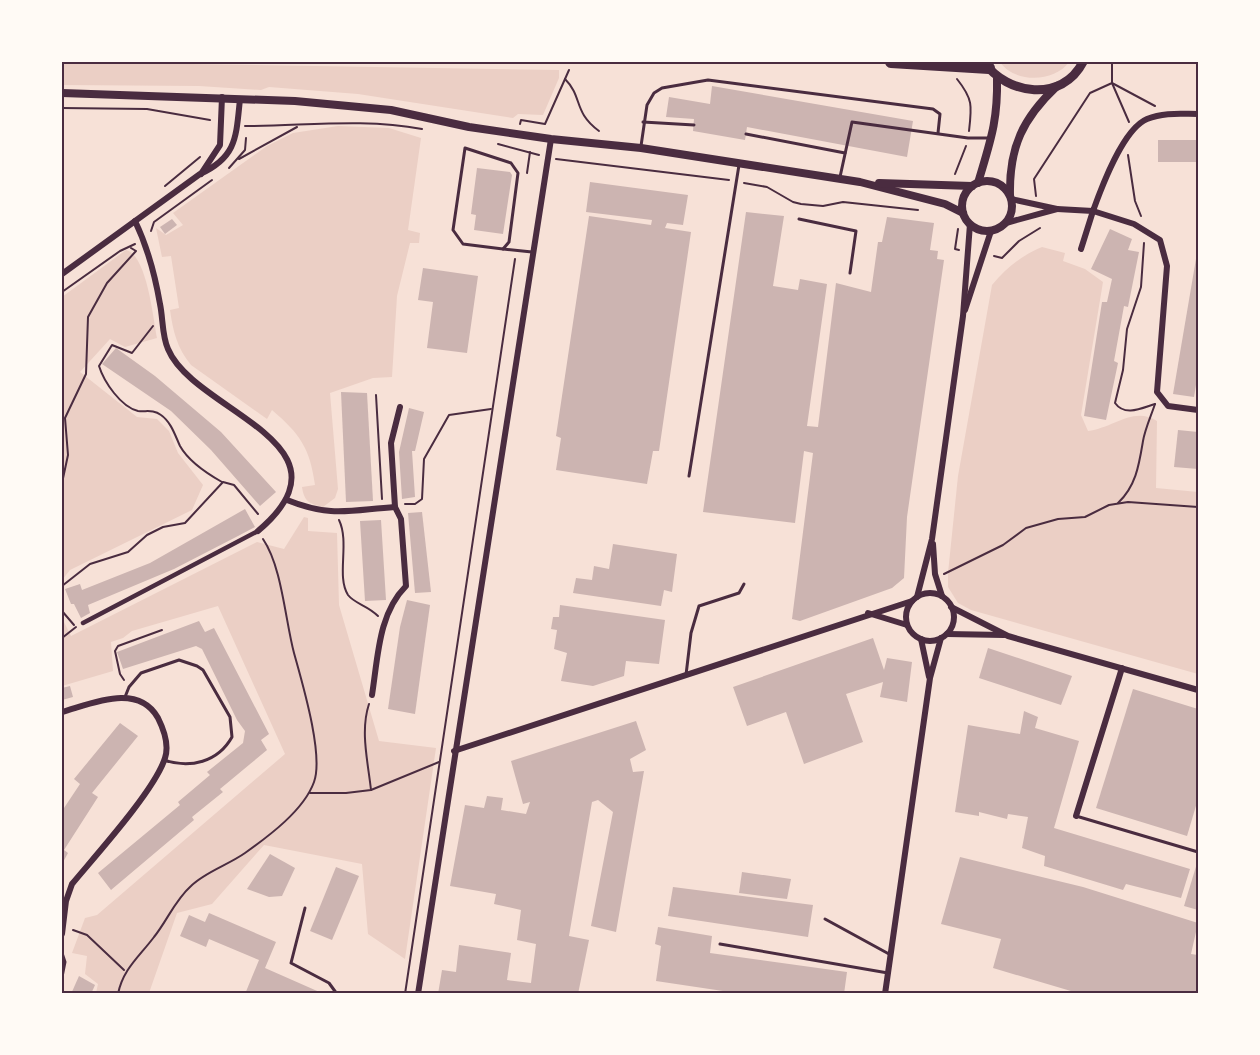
<svg xmlns="http://www.w3.org/2000/svg" width="1260" height="1055" font-family="Signika,sans-serif">
	<style>
		.green { fill: #ebcfc5 }
		.building { fill: #ccb4b1 }
		.lines { fill: none; stroke-linecap: round; stroke-linejoin: round }
		.path { stroke: #4a2c40; stroke-width: 2 }
		.service { stroke: #4a2c40; stroke-width: 3 }
		.pedestrian { stroke: #4a2c40; stroke-width: 4.5 }
		.minor { stroke: #4a2c40; stroke-width: 6 }
		.tertiary { stroke: #4a2c40; stroke-width: 8 }
		.secondary { stroke: #4a2c40; stroke-width: 9 }
		.motorway { stroke: #4a2c40; stroke-width: 12 }
		.neatline { fill: none; stroke: #4a2c40; stroke-width: 2 }
	</style>
	<rect width="100%" height="100%" fill="#f7e1d7"/>
	<g class="green">
		<polygon points="62,62 559,70 559,78 543,115 518,114 513,118 358,94 269,87 261,90 199,86 62,85"/>
		<path d="M1000 62H1069C1054 83 1014 83 1000 62Z"/>
		<path d="M338 126 389 128 421 138 408 230 420 233 419 243H410L397 296 392 377 373 378 330 393 338 489 335 498 323 507C309 504 304 501 302 487L315 485C310 448 300 434 272 410L267 419 191 365C177 348 173 331 170 310L179 308 171 256 162 257 156 228 166 235 183 225 173 213 267 146 293 133Z"/>
		<path d="M1042 247 1065 253 1063 261 1085 269 1103 282 1081 415 1088 431C1114 428 1133 406 1157 421L1156 488 1198 492V674L971 610 958 603 948 587V573L958 476 992 285C1007 267 1021 256 1042 247Z"/>
		<path d="M126 250C147 255 153 318 157 338L125 347 110 339 80 372 137 417 157 419 169 431 178 453 203 485 192 510 70 570 62 580V297Z"/>
		<polygon points="304,517 308,518 308,531 337,533 339,605 379,741 436,748 405,959 368,934 362,864 264,845 212,904 177,913 149,993 96,993 98,984 85,974 87,956 72,953 85,918 97,915 285,754 218,606 132,631 123,638 111,642 113,671 62,686 62,618 71,636 257,542 284,549"/>
	</g>
	<g class="building">
		<polygon points="712,86 913,121 907,157 747,127 745,140 693,131 694,119 666,117 669,97 710,104"/>
		<rect x="1158" y="140" width="40" height="22"/>
		<polygon points="477,168 510,172 512,175 503,234 474,230 476,215 471,214"/>
		<polygon points="590,182 688,195 683,225 667,223 665,228 691,232 659,451 653,451 647,484 556,470 561,438 556,436 589,216 651,225 652,220 586,212"/>
		<polygon points="746,212 784,216 773,286 798,290 800,279 827,284 807,426 818,427 836,283 871,292 878,242 882,242 887,217 934,223 930,250 938,251 937,259 944,260 907,517 904,578 892,588 800,621 792,619 813,453 804,451 795,523 703,512"/>
		<polygon points="172,219 177,225 165,234 160,227"/>
		<polygon points="1110,229 1132,239 1128,250 1139,252 1128,307 1124,306 1114,361 1118,363 1106,420 1084,416 1102,302 1107,302 1112,279 1091,269"/>
		<polygon points="1197,253 1198,373 1194,397 1173,394"/>
		<polygon points="423,268 478,276 467,353 427,348 433,302 418,300"/>
		<polygon points="116,348 155,376 221,432 276,492 260,506 211,450 171,411 102,364"/>
		<polygon points="341,392 367,393 373,501 346,502"/>
		<polygon points="409,408 424,412 415,451 412,451 415,497 402,499 399,452"/>
		<polygon points="1178,430 1198,432 1198,469 1174,467"/>
		<polygon points="245,509 255,527 238,536 174,569 88,605 90,613 81,618 74,604 71,604 65,589 80,584 82,590 150,563"/>
		<polygon points="422,512 431,592 415,593 408,513"/>
		<polygon points="381,520 386,600 365,601 360,521"/>
		<polygon points="613,544 677,554 672,592 664,590 661,606 573,593 576,578 592,580 594,566 609,569"/>
		<polygon points="407,600 430,605 415,714 388,709 400,627"/>
		<polygon points="560,605 665,620 659,664 626,661 624,676 593,686 561,681 567,653 554,649 557,630 551,629 553,617 559,617"/>
		<polygon points="199,621 205,632 214,628 269,734 261,740 267,750 220,789 223,792 192,817 194,820 111,890 98,873 180,805 178,802 210,775 207,772 243,743 245,731 237,720 202,649 196,646 123,669 117,652"/>
		<polygon points="873,638 884,670 887,658 912,662 907,702 880,697 883,682 846,694 863,742 804,764 786,712 747,726 733,687"/>
		<polygon points="988,648 1072,676 1061,705 979,678"/>
		<polygon points="70,686 73,697 62,700 62,688"/>
		<polygon points="1133,689 1198,709 1198,799 1187,836 1096,808"/>
		<polygon points="1024,711 1038,717 1035,728 1079,741 1054,828 1190,869 1181,898 1126,884 1123,890 1044,866 1045,856 1022,848 1028,817 1008,814 1007,819 979,812 979,816 955,812 968,725 1020,734"/>
		<polygon points="636,721 646,750 630,759 633,772 644,771 616,932 591,926 613,812 598,800 592,802 569,936 589,940 578,994 438,994 442,970 456,972 459,945 511,953 507,980 531,983 536,944 517,940 521,910 494,904 496,894 450,886 465,805 484,808 487,796 503,798 501,810 526,814 530,802 523,804 511,761"/>
		<polygon points="120,723 138,736 92,793 98,797 64,850 68,853 62,864 62,811 80,784 74,779"/>
		<polygon points="270,854 295,868 282,896 269,897 247,889"/>
		<polygon points="960,857 1083,887 1198,923 1191,954 1198,955 1198,994 1081,994 993,968 1001,939 941,924"/>
		<polygon points="1198,860 1198,910 1184,906"/>
		<polygon points="336,867 359,876 332,940 310,931"/>
		<polygon points="742,872 791,879 787,899 739,893"/>
		<polygon points="673,887 813,905 808,937 668,916"/>
		<polygon points="209,913 276,942 265,968 324,994 245,994 259,960 209,939 206,947 180,936 189,915 205,922"/>
		<polygon points="658,927 712,936 710,953 847,972 844,994 743,994 656,981 661,946 655,944"/>
		<polygon points="79,976 95,985 91,994 71,994"/>
	</g>
	<g class="lines">
		<g class="path">
			<path d="M565 79C583 97 573 112 599 131"/>
			<path d="M957 79C973 99 972 106 969 131"/>
			<polyline points="1112,83 1155,106"/>
			<polyline points="1112,83 1129,122"/>
			<polyline points="62,108 147,109 210,120"/>
			<polyline points="520,124 521,120 545,124 569,70"/>
			<path d="M245 126C305 126 363 118 422 129"/>
			<polyline points="498,144 539,155"/>
			<polyline points="1128,155 1135,201 1141,216"/>
			<polyline points="239,159 297,127"/>
			<polyline points="556,159 729,180"/>
			<polyline points="229,168 245,150 246,138"/>
			<polyline points="527,173 530,152"/>
			<polyline points="955,174 966,146"/>
			<polyline points="744,183 767,187 793,202 801,204 823,206 843,202 918,210"/>
			<polyline points="165,186 200,157"/>
			<polyline points="1036,196 1034,179 1090,93 1112,83 1112,62"/>
			<polyline points="958,229 955,249 959,250"/>
			<polyline points="151,231 154,222 212,180"/>
			<path d="M1144 243 1141 287 1127 329 1123 370 1115 403C1125 417 1142 408 1155 404"/>
			<polyline points="994,256 1002,258 1019,241 1040,228"/>
			<polyline points="62,292 120,251 135,244"/>
			<path d="M153 326 132 353 112 345 99 366C104 382 121 407 138 411 146 412 153 409 161 415 171 422 175 435 180 446 189 462 206 473 222 482"/>
			<polyline points="376,395 382,499"/>
			<polyline points="62,483 68,455 65,418 86,374 88,317 107,283 136,251 131,248"/>
			<path d="M1118 503C1136 486 1139 465 1143 441 1145 429 1151 416 1155 404"/>
			<polyline points="405,504 415,504 422,499 424,459 449,415 491,409"/>
			<path d="M339 520C350 543 336 576 348 595 355 604 367 605 378 616"/>
			<polyline points="944,574 1003,545 1026,528 1058,519 1085,517 1109,505 1128,502 1198,507"/>
			<polyline points="62,586 90,564 128,552 147,535 163,527 185,523 223,482 234,485 258,514"/>
			<polyline points="62,611 74,625"/>
			<polyline points="62,638 76,627"/>
			<polyline points="124,680 120,674 115,651 118,646 162,630"/>
			<path d="M369 704C360 731 368 762 371 790"/>
			<polyline points="310,793 346,793 371,790 439,762"/>
			<polyline points="73,930 87,935 124,970"/>
			<path d="M118 994C123 969 139 957 154 937 167 921 175 900 191 886 205 872 228 865 245 853 269 836 304 810 314 782 324 755 302 682 294 653 285 619 282 567 263 539"/>
			<polyline points="405,994 515,259"/>
		</g>
		<g class="service">
			<polyline points="643,122 694,125"/>
			<polyline points="746,134 845,153"/>
			<polyline points="641,146 647,105 654,93 662,88 708,80 933,109 940,114 938,133"/>
			<polygon points="465,148 511,163 518,173 509,242 503,249 463,244 453,230"/>
			<polyline points="840,177 852,122 968,138 989,138"/>
			<polyline points="799,219 856,231 850,273"/>
			<polyline points="503,249 532,252"/>
			<polyline points="689,476 739,165"/>
			<polyline points="686,675 691,633 699,606 739,593 744,584"/>
			<path d="M125 697 129 687 141 673 179 660 197 666 203 670 230 717 232 737C218 762 190 769 164 760"/>
			<polyline points="1076,816 1198,852"/>
			<polyline points="305,908 291,963 329,983 337,994"/>
			<polyline points="825,919 889,954"/>
			<polyline points="720,944 888,973"/>
			<polyline points="62,953 65,962 62,977"/>
		</g>
		<polyline class="pedestrian" points="83,623 258,531"/>
		<g class="minor">
			<polyline points="201,174 220,145 222,97"/>
			<path d="M1057 209 1093 211C1102 186 1123 129 1147 119 1164 112 1181 114 1198 114"/>
			<path d="M135 221C148 248 155 275 160 304 163 318 162 336 168 349 194 412 362 443 258 531"/>
			<polyline points="1006,223 1057,209 1011,199"/>
			<polyline points="1081,249 1093,211 1134,224 1160,240 1167,266 1157,392 1168,406 1198,410"/>
			<path d="M62 274 200 174C237 157 236 137 240 99"/>
			<polyline points="965,310 991,231"/>
			<path d="M287 500C332 518 350 510 395 507L401 519 406 586C378 614 378 658 372 695"/>
			<polyline points="395,507 391,443 400,407"/>
			<polyline points="933,544 935,574 942,596"/>
			<circle cx="930" cy="617" r="24"/>
			<polyline points="917,597 932,539 963,316 970,224"/>
			<polyline points="951,607 1008,636 1198,690"/>
			<polyline points="868,613 907,625"/>
			<polyline points="947,634 1004,635"/>
			<polyline points="921,639 929,677"/>
			<path d="M62 712C91 704 138 682 158 718 164 730 169 746 165 758 155 790 96 855 72 884L66 901 62 934"/>
			<polyline points="454,751 912,601"/>
			<polyline points="1076,816 1122,668"/>
			<polyline points="418,994 551,139"/>
			<polyline points="885,994 930,678 941,638"/>
		</g>
		<g class="tertiary">
			<polyline points="62,93 295,101 391,110 469,127 551,139 641,148 860,182 945,204 963,213"/>
			<circle cx="987" cy="206" r="25"/>
			<polyline points="879,183 972,186"/>
			<path d="M978 183C990 142 998 122 997 78"/>
			<path d="M1010 195C1009 147 1023 118 1057 86"/>
		</g>
		<path class="secondary" d="M984 62C1007 95 1062 103 1083 62"/>
		<polyline class="motorway" points="891,62 989,68"/>
	</g>
	<rect width="1260" height="1055" fill="none" stroke="#fffaf5" stroke-width="126"/>
	<rect x="63" y="63" width="1134" height="929" class="neatline"/>
</svg>
